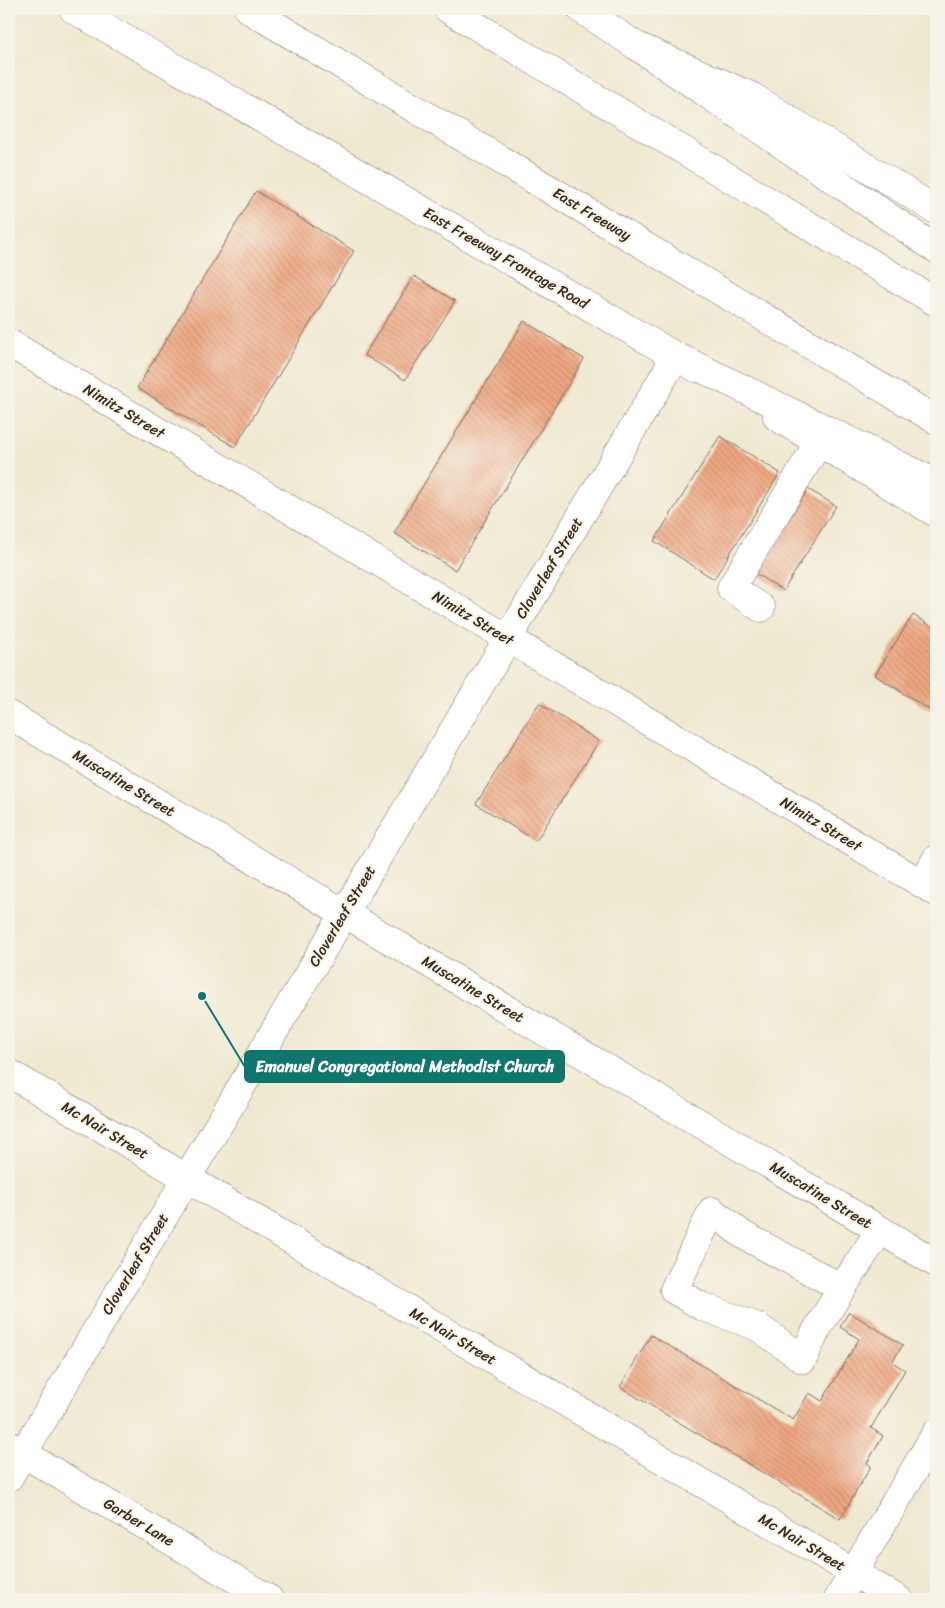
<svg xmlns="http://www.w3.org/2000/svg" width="945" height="1608" font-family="Sriracha,sans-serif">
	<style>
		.building { fill: url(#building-back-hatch) }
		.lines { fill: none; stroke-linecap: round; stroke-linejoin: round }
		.minor-casing { stroke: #7a6d5d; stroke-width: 29 }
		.major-casing { stroke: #7a6d5d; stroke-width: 29 }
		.highway-casing { stroke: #7a6d5d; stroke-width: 29 }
		.minor { stroke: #fff; stroke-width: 28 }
		.major { stroke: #fff; stroke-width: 28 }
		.highway { stroke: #fff; stroke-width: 28 }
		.labels { text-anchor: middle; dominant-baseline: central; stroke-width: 4; stroke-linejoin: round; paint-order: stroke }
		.street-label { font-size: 15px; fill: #3b2a1e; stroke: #f7f3e8 }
		.leader { fill: none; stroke: #0f766e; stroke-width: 2 }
		.callout-dot { fill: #0f766e; stroke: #f7f3e8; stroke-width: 2 }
		.callout { fill: #0f766e; stroke: #0f766e; stroke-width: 2 }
		.callout-label { font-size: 16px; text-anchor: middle; font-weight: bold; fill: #fff }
	</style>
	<defs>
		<pattern id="building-back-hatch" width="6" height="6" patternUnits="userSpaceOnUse" patternTransform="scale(1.25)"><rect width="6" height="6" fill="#efa782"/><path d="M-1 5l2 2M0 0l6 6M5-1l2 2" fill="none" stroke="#c3886a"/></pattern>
	</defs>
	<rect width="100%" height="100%" fill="#f7f3e8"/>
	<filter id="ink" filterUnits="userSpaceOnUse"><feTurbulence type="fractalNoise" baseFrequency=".02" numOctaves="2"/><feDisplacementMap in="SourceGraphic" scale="10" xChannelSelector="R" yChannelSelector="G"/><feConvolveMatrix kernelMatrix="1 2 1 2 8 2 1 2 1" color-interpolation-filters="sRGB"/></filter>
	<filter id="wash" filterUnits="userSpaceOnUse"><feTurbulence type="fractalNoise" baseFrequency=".0096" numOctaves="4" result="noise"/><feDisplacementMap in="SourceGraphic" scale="20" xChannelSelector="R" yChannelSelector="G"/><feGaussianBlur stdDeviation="1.12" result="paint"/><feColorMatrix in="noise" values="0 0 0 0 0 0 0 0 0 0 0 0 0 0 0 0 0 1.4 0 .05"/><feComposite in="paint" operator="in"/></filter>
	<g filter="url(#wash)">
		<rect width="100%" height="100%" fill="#f0e9d2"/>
		<g id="blocks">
			<g class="building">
				<polygon points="256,191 354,251 235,447 137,388"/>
				<polygon points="414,276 455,301 405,380 364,355"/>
				<polygon points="524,321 584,359 455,570 394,533"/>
				<polygon points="720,436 780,473 714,579 654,541"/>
				<polygon points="808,489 836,506 783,591 755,573"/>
				<polygon points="913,615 936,629 936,714 875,675"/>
				<polygon points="539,703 599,741 536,841 476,804"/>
				<polygon points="849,1312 903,1345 892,1362 905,1370 871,1428 883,1436 867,1463 871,1466 840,1519 620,1387 651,1335 793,1420 809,1393 822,1401 859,1339 840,1327"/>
			</g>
		</g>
	</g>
	<g filter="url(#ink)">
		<use href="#blocks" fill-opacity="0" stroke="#7a6d5d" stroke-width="1"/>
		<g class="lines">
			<defs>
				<g id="minor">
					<polyline points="9,343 936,892"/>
					<polyline points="761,608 731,588 819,442"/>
					<polyline points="9,715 936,1263"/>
					<polyline points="923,884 936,859"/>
					<polyline points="9,1073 898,1599"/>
					<polygon points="712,1211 743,1235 842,1288 817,1329 803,1359 758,1327 701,1306 674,1290"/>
					<polyline points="842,1288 880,1230"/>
					<polyline points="9,1445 269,1599"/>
					<polyline points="9,1477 676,356"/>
					<polyline points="838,1599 936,1433"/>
				</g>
				<g id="major">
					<polyline points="73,9 696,368"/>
					<polyline points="581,9 635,45 751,96 936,210"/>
					<polyline points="777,417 936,513"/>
				</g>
				<g id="highway">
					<polyline points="248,9 936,420"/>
					<polyline points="448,9 936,302"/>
					<polyline points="635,45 936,249"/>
					<polyline points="676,356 936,483"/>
				</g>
			</defs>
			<use href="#minor" class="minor-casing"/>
			<use href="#major" class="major-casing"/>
			<use href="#highway" class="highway-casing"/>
			<use href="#minor" class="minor"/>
			<use href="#major" class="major"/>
			<use href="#highway" class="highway"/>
		</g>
	</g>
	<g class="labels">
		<g class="street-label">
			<text transform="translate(592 214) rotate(31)">East Freeway</text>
			<text transform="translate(506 258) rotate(30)">East Freeway Frontage Road</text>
			<text transform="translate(124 411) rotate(31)">Nimitz Street</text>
			<text transform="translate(549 568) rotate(-59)">Cloverleaf Street</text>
			<text transform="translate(473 618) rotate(31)">Nimitz Street</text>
			<text transform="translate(124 783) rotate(31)">Muscatine Street</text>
			<text transform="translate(821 824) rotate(31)">Nimitz Street</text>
			<text transform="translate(342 916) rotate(-59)">Cloverleaf Street</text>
			<text transform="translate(473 989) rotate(31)">Muscatine Street</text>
			<text transform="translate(105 1130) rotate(31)">Mc Nair Street</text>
			<text transform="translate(821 1195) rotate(31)">Muscatine Street</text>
			<text transform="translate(135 1264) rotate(-59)">Cloverleaf Street</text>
			<text transform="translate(453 1336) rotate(31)">Mc Nair Street</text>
			<text transform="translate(139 1522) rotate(31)">Garber Lane</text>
			<text transform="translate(802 1542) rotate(31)">Mc Nair Street</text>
		</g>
	</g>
	<path class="leader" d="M202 996L245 1067"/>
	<circle class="callout-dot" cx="202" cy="996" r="5"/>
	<rect class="callout" x="245" y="1051" width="319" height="31" rx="5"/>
	<g class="callout-label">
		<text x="405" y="1072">Emanuel Congregational Methodist Church</text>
	</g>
	<rect width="945" height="1608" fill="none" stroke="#f7f3e8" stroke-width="30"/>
</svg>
